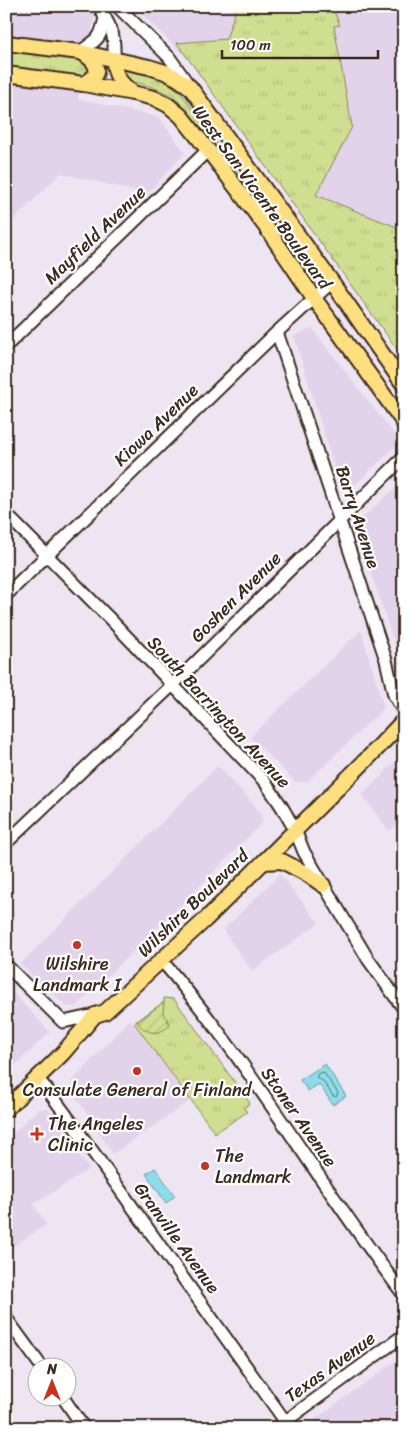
<svg xmlns="http://www.w3.org/2000/svg" width="410" height="1434" font-family="Sriracha,sans-serif">
	<style>
		.built { fill: #e2d3ea }
		.grass { fill: url(#grass-tufts); stroke: #868458 }
		.garden { fill: url(#garden-furrows); stroke: #868458 }
		.water { fill: #8ddce9; stroke: #6c9598 }
		.lines { fill: none; stroke-linecap: round; stroke-linejoin: round }
		.shore { stroke: #5c716f; stroke-width: 1 }
		.minor-casing { stroke: #3b2a1e; stroke-width: 15 }
		.major-casing { stroke: #3b2a1e; stroke-width: 18 }
		.minor { stroke: #fff; stroke-width: 11 }
		.major { stroke: #fedf80; stroke-width: 14 }
		.poi-dot { fill: #c8321e; stroke: #fff; stroke-width: 2 }
		.labels { text-anchor: middle; dominant-baseline: central; stroke-width: 4.5; stroke-linejoin: round; paint-order: stroke }
		.street-label { font-size: 18px; fill: #3b2a1e; stroke: #fff }
		.poi-label { font-size: 18px; fill: #3b2a1e; stroke: #fff }
	</style>
	<defs>
		<pattern id="grass-tufts" width="24" height="20" patternUnits="userSpaceOnUse" patternTransform="scale(1.25)"><rect width="24" height="20" fill="#d0de91"/><path d="M3 7l-1-3M5 7V3M7 7l1-3M15 17l-1-3M17 17v-4M19 17l1-3" fill="none" stroke="#b4bf7d"/></pattern>
		<pattern id="garden-furrows" width="10" height="10" patternUnits="userSpaceOnUse" patternTransform="scale(1.25)"><rect width="10" height="10" fill="#d0de91"/><path d="M-1 1l2-2M0 10L10 0M9 11l2-2" fill="none" stroke="#b4bf7d"/></pattern>
	</defs>
	<rect width="100%" height="100%" fill="#eee5f3"/>
	<filter id="ink" filterUnits="userSpaceOnUse"><feTurbulence type="fractalNoise" baseFrequency=".02" numOctaves="2"/><feDisplacementMap in="SourceGraphic" scale="10" xChannelSelector="R" yChannelSelector="G"/><feConvolveMatrix kernelMatrix="1 2 1 2 8 2 1 2 1" color-interpolation-filters="sRGB"/></filter>
	<g filter="url(#ink)">
		<g class="built">
			<polygon points="6,6 89,6 95,15 78,99 159,117 185,153 147,194 61,173 6,227"/>
			<polygon points="133,6 404,6 404,359 187,58"/>
			<polygon points="312,328 400,442 349,491 340,486 294,336"/>
			<polygon points="404,480 404,672 355,525"/>
			<polygon points="361,630 384,708 307,782 295,782 250,737"/>
			<polygon points="404,753 404,820 389,831 362,795"/>
			<polygon points="218,766 252,802 261,815 262,823 192,894 76,1007 67,1007 20,964"/>
			<polygon points="280,874 319,923 252,971 223,930"/>
			<polygon points="6,985 50,1032 6,1074"/>
			<polygon points="130,1019 191,1100 113,1154 72,1091 72,1081"/>
			<polygon points="39,1108 48,1109 89,1169 33,1205 47,1224 6,1251 6,1140"/>
			<polygon points="404,1355 404,1428 303,1428"/>
		</g>
		<g class="grass">
			<polygon points="237,6 332,7 340,25 334,26 352,127 316,195 404,230 404,359 177,43 226,39"/>
			<polygon points="6,50 86,60 91,64 89,78 6,68"/>
			<path d="M127 68C151 74 164 78 182 94L308 272 303 274 178 101C161 88 145 84 125 80Z"/>
			<polygon points="164,998 174,999 250,1103 244,1108 247,1112 215,1133 134,1023 164,1002"/>
		</g>
		<path class="garden" d="M164 1002 163 1013 170 1025C159 1036 146 1034 137 1022Z"/>
		<g class="water">
			<polygon points="325,1064 346,1096 333,1105 319,1084 308,1091 300,1080"/>
			<polygon points="155,1168 175,1196 166,1203 146,1174"/>
		</g>
		<g class="lines">
			<polygon class="shore" points="322,1072 324,1073 338,1093 336,1097 333,1096 323,1081 317,1078 317,1075"/>
			<defs>
				<g id="minor">
					<path d="M99 6C111 30 115 30 114 59"/>
					<polyline points="117,6 169,57 188,84"/>
					<path d="M80 52C97 39 100 41 105 18"/>
					<polyline points="277,332 386,660 394,695 404,712"/>
					<polyline points="6,346 208,150"/>
					<polyline points="6,514 111,620 265,782 282,807 295,830 304,852 368,959 404,1009"/>
					<polyline points="6,595 277,332 332,282"/>
					<polyline points="6,843 183,675 404,457"/>
					<path d="M162 961C252 1065 320 1186 404 1295"/>
					<polyline points="6,965 63,1022 95,1015"/>
					<polyline points="37,1078 50,1093 96,1156 285,1421"/>
					<polyline points="6,1318 41,1366"/>
					<polyline points="62,1396 84,1428"/>
					<polyline points="276,1428 404,1335"/>
				</g>
				<g id="major">
					<polyline points="6,43 80,52 149,67 165,72 177,78 190,87 332,282 404,385"/>
					<path d="M84 54C99 64 102 74 84 84"/>
					<path d="M114 59C114 76 120 83 133 93"/>
					<polyline points="6,74 84,84 133,93 154,98 168,105 181,116 208,150 266,227 314,298 404,423"/>
					<polyline points="264,862 282,861 307,874 323,885"/>
					<polyline points="6,1109 63,1053 95,1015 105,1012 205,920 371,755 404,720"/>
				</g>
			</defs>
			<use href="#minor" class="minor-casing"/>
			<use href="#major" class="major-casing"/>
			<use href="#minor" class="minor"/>
			<use href="#major" class="major"/>
		</g>
	</g>
	<g class="poi-dot">
		<circle cx="77" cy="945" r="5"/>
		<circle cx="137" cy="1071" r="5"/>
		<path d="M34.5 1126.5h5v5h5v5h-5v5h-5v-5h-5v-5h5z"/>
		<circle cx="205" cy="1166" r="5"/>
	</g>
	<g class="labels">
		<g class="street-label">
			<text transform="translate(262 197) rotate(54)">West San Vicente Boulevard</text>
			<text transform="translate(95 235) rotate(-44)">Mayfield Avenue</text>
			<text transform="translate(156 425) rotate(-44)">Kiowa Avenue</text>
			<text transform="translate(358 517) rotate(72)">Barry Avenue</text>
			<text transform="translate(236 597) rotate(-45)">Goshen Avenue</text>
			<text transform="translate(219 712) rotate(47)">South Barrington Avenue</text>
			<text transform="translate(193 903) rotate(-44)">Wilshire Boulevard</text>
			<text transform="translate(299 1117) rotate(55)">Stoner Avenue</text>
			<text transform="translate(177 1238) rotate(54)">Granville Avenue</text>
			<text transform="translate(330 1367) rotate(-36)">Texas Avenue</text>
		</g>
		<g class="poi-label">
			<text x="77" y="964">Wilshire<tspan x="77" dy="21">Landmark I</tspan></text>
			<text x="137" y="1090">Consulate General of Finland</text>
			<text x="48" y="1124" text-anchor="start">The Angeles<tspan x="48" dy="21">Clinic</tspan></text>
			<text x="215" y="1156" text-anchor="start">The<tspan x="215" dy="21">Landmark</tspan></text>
		</g>
	</g>
	<rect width="410" height="1434" fill="none" stroke="#fff" stroke-width="25"/>
	<rect x="12" y="12" width="385" height="1409" fill="none" stroke="#3b2a1e" stroke-width="2" filter="url(#ink)"/>
	<g transform="translate(52 1382)"><circle r="24" fill="#ffffff" stroke="#b1aaa5"/>
	<path d="M0-4L9 19L0 12L-9 19Z" fill="#c8321e"/>
	<text y="-8" font-size="14" font-weight="bold" text-anchor="middle" fill="#3b2a1e">N</text>
	</g>
	<path d="M222 50v8h156v-8" fill="none" stroke="#3b2a1e" stroke-width="2.5"/>
	<text x="230" y="50" font-size="15" fill="#3b2a1e" stroke="#ffffff" stroke-width="4" paint-order="stroke">100 m</text>
</svg>
